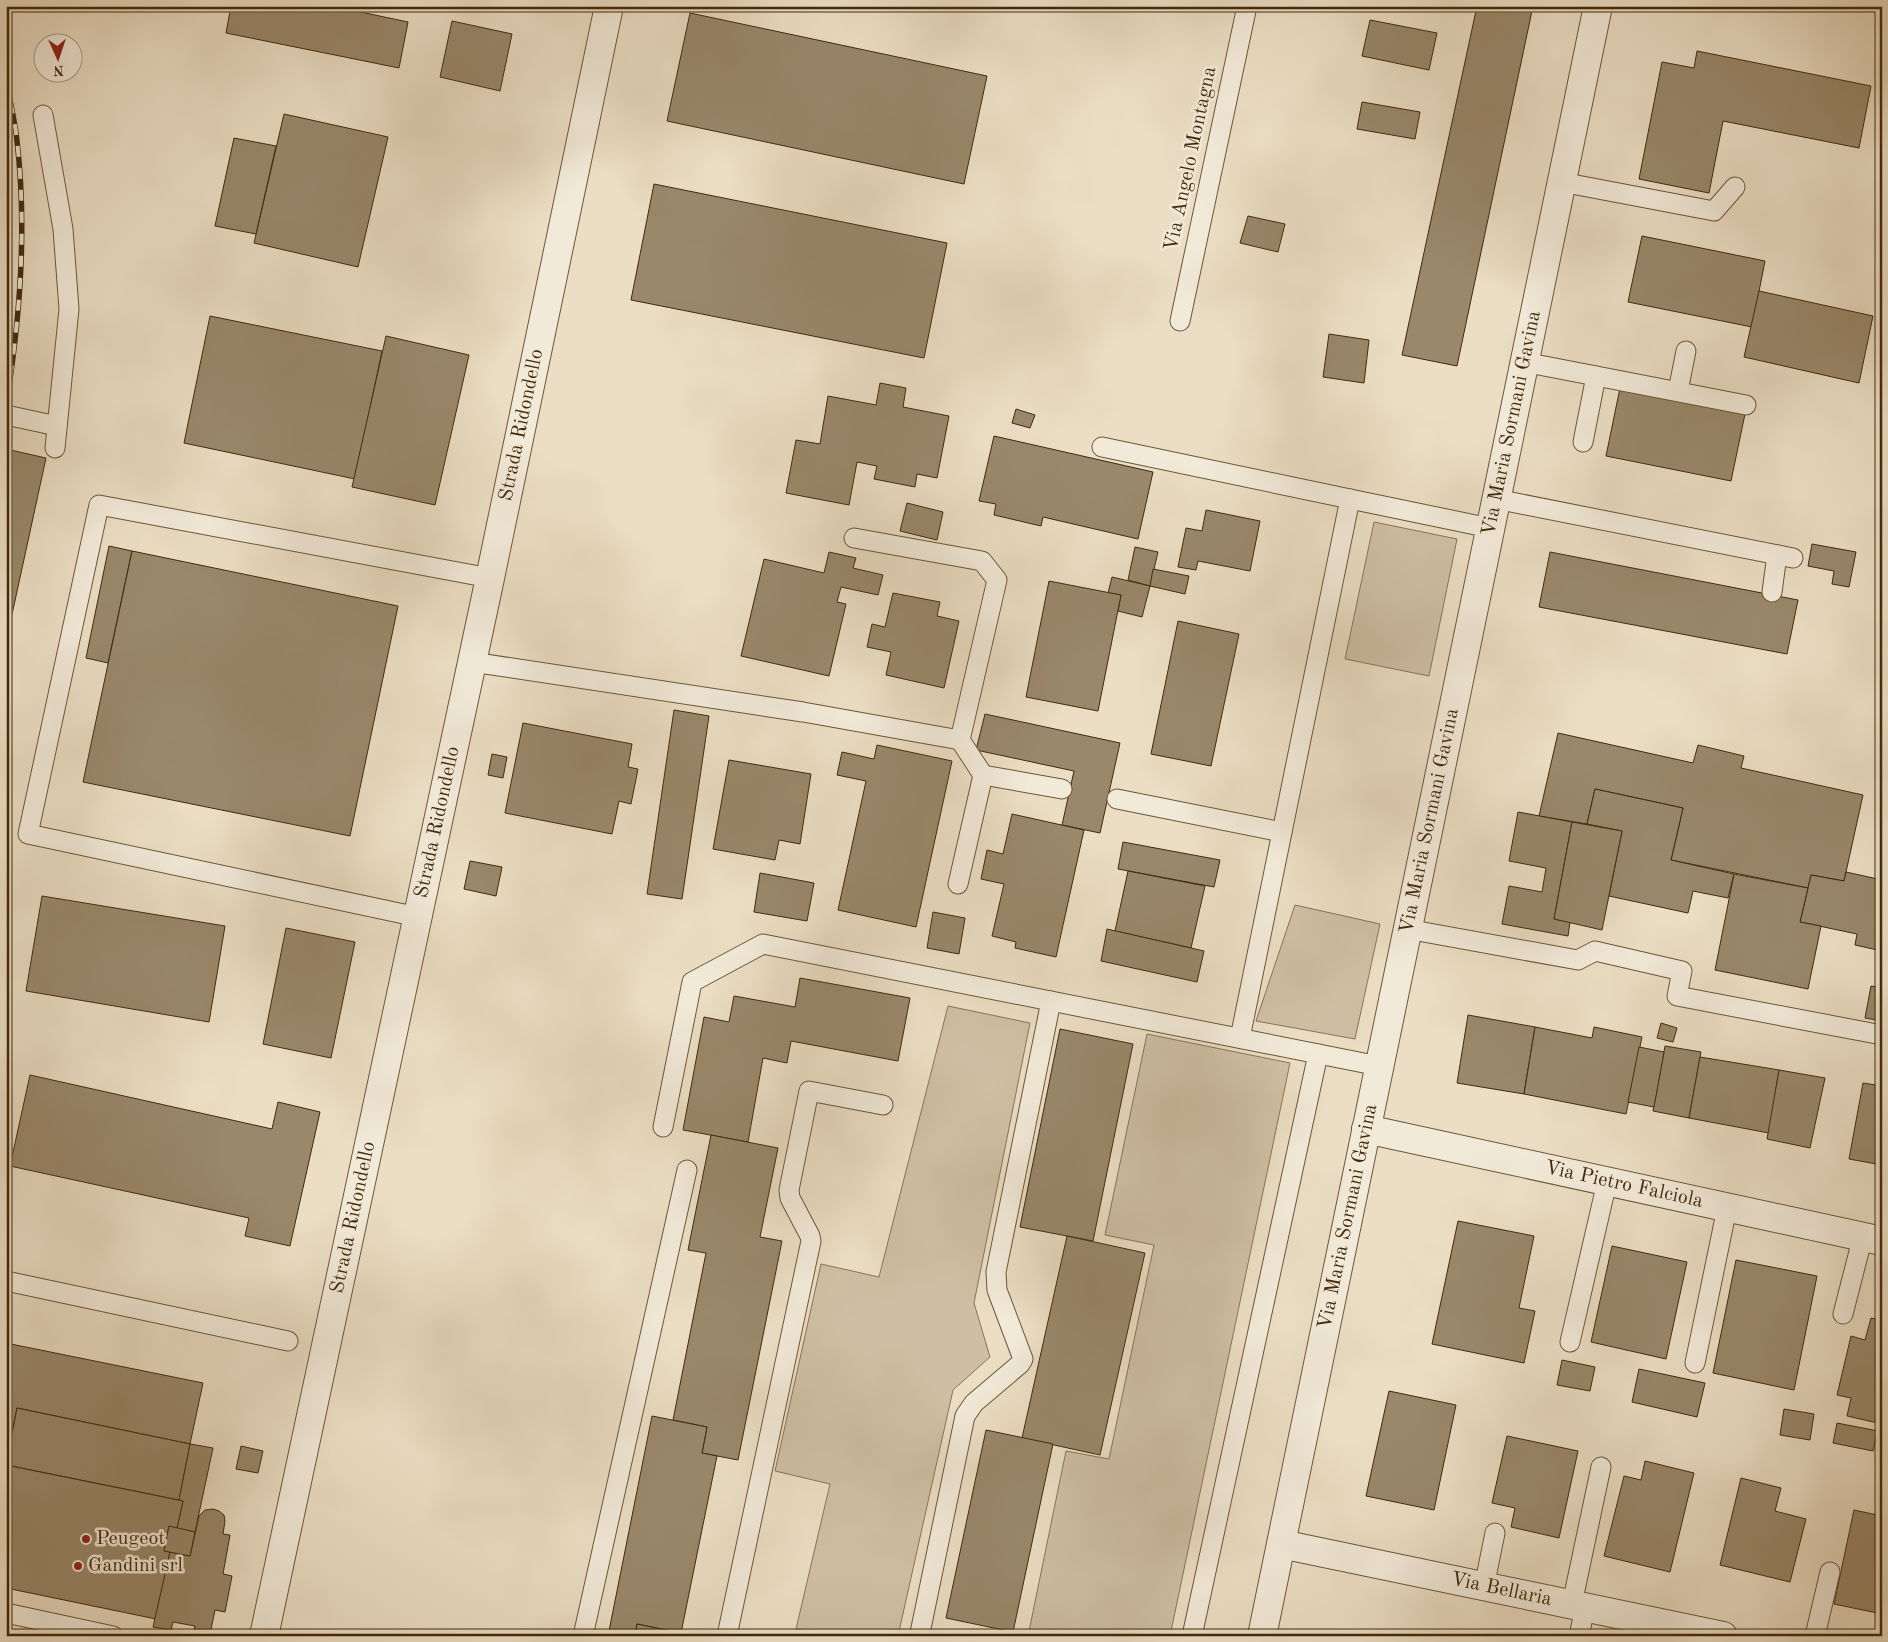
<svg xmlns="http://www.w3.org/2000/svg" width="1888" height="1642" font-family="'Old Standard TT',serif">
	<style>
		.green { fill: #cebfa4; stroke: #887457 }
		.building { fill: #99886b; stroke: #412a0a }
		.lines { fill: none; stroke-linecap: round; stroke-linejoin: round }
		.service-casing { stroke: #6c5738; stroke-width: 21 }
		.minor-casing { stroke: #6c5738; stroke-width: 30 }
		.service { stroke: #f2ead9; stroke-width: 19 }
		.minor { stroke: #f2ead9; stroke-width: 28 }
		.rail-casing { stroke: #412a0a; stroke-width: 5.5 }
		.rail { stroke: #f2ead9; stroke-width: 4; stroke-dasharray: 11; stroke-linecap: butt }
		.poi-dot { fill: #8f2418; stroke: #f2ead9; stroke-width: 2 }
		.labels { text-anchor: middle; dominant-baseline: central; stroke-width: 5; stroke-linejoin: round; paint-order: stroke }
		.street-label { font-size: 20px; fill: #412a0a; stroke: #f2ead9 }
		.poi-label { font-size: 20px; fill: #412a0a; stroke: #f2ead9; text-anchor: start }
	</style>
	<rect width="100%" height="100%" fill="#ebdec4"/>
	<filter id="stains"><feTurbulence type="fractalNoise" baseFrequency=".004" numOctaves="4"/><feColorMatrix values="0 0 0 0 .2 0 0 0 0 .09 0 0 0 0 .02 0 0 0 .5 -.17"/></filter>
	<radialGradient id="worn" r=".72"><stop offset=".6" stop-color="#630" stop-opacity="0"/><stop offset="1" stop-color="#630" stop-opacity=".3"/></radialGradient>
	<g class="green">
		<polygon points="1374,522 1457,539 1429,676 1345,659"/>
		<polygon points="1295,905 1380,924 1355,1039 1256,1021"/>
		<polygon points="948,1006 1030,1023 974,1303 990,1357 953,1390 898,1636 827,1636 796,1629 830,1484 775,1471 821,1264 879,1277"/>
		<polygon points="1147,1034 1290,1063 1170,1636 1028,1636 1066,1451 1109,1459 1154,1245 1105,1235"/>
	</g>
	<g class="building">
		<polygon points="231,6 332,6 408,22 399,68 226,33"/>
		<polygon points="1477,6 1533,6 1457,366 1402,355"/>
		<polygon points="690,13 987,76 964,184 667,121"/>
		<polygon points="1370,20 1437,33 1429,70 1362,56"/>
		<polygon points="452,21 512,34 500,91 440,77"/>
		<polygon points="1697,51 1871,86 1859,148 1723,121 1709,193 1639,179 1662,62 1694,68"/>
		<polygon points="1362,102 1420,112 1415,139 1357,129"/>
		<polygon points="284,114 388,137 358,267 254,243"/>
		<polygon points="234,138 276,146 256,234 215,226"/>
		<polygon points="654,184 947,243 924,358 631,300"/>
		<polygon points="1248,216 1285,224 1278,252 1240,243"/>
		<polygon points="1642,236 1765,261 1752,327 1628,302"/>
		<polygon points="1759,291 1873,316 1859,383 1744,357"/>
		<polygon points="210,316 382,351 355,479 184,443"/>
		<polygon points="1329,334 1369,340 1364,383 1323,377"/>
		<polygon points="386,336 469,355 435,505 352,487"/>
		<polygon points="880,383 906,388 903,407 949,416 937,478 917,474 915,487 874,479 877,466 857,462 849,505 786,493 796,440 820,444 828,396 876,405"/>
		<polygon points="1620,388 1745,414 1731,481 1606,456"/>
		<polygon points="1016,409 1035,415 1030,428 1012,423"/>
		<polygon points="994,436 1153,472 1138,539 1043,517 1041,526 994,515 996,504 979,501"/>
		<polygon points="6,449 46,458 6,642"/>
		<polygon points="907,503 943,512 937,540 900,531"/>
		<polygon points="1206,510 1260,521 1250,571 1198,561 1196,570 1178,567 1186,528 1202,531"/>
		<polygon points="1812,544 1856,552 1849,587 1832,584 1834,571 1808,566"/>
		<polygon points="109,546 132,551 108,663 86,658"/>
		<polygon points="1135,547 1158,552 1150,586 1128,580"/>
		<polygon points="132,551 398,606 350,836 83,782"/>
		<polygon points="829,552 856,558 853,568 883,575 878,595 841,587 837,602 846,604 829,676 741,656 764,559 824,573"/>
		<polygon points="1550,552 1798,600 1787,654 1539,607"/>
		<polygon points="1153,569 1189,576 1185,594 1150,586"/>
		<polygon points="1112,577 1150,586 1142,617 1118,611 1121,595 1108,593"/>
		<polygon points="1049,581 1121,595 1098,711 1026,697"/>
		<polygon points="893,593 940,602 937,616 959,621 944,688 886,675 891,652 867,647 872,624 885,627"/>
		<polygon points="1178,621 1239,634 1211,766 1151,754"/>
		<polygon points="674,710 709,716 682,899 647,894"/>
		<polygon points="985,714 1120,743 1100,833 1062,825 1074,771 976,750"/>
		<polygon points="523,723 632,744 628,767 638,769 631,804 619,801 612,834 505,813"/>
		<polygon points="1558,733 1693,763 1698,745 1744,756 1741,768 1863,795 1844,881 1811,875 1808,888 1671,860 1683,808 1595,789 1587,824 1539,816"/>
		<polygon points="877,745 952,761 916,927 838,910 866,781 837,775 842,752 874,759"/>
		<polygon points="492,754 507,757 503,778 488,775"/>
		<polygon points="729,760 811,774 800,844 779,840 775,860 713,849"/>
		<polygon points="1595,789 1683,808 1671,860 1734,874 1728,898 1693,891 1688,913 1609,896 1622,831 1587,824"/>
		<polygon points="1518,812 1572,822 1554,919 1570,922 1568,936 1502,924 1509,886 1542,892 1546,868 1509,861"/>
		<polygon points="1012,814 1084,830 1056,957 1015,948 1016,942 992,936 1004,884 981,879 987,850 1003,854"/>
		<polygon points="1572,822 1622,831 1602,930 1554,919"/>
		<polygon points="1123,842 1220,860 1214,887 1118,869"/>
		<polygon points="470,861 502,867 496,896 464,889"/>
		<polygon points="1128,871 1205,886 1191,948 1115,931"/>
		<polygon points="1846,872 1882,880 1882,951 1855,945 1857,934 1800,922 1811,875 1844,881"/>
		<polygon points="760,873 814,883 807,921 754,912"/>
		<polygon points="1734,874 1808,888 1800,922 1821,926 1808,989 1715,970"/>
		<polygon points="42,896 225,926 209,1022 26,991"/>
		<polygon points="933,912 965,918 959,954 927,948"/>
		<polygon points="286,928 355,942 331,1058 263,1044"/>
		<polygon points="1107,929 1204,951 1197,982 1101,961"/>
		<polygon points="800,978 910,998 898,1061 791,1041 787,1063 763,1058 748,1142 683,1130 704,1017 729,1022 734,996 795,1007"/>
		<polygon points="1871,986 1882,988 1882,1021 1865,1018"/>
		<polygon points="1468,1015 1535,1027 1524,1094 1457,1083"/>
		<polygon points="1661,1023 1677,1028 1673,1042 1657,1038"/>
		<polygon points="1535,1027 1592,1038 1594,1027 1642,1037 1626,1114 1524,1094"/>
		<polygon points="1060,1029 1133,1044 1093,1241 1020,1227"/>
		<polygon points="1665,1046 1701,1052 1689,1118 1653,1111"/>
		<polygon points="1639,1047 1664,1052 1654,1107 1628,1102"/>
		<polygon points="1700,1057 1779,1070 1769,1133 1689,1118"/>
		<polygon points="1779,1070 1825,1078 1810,1148 1767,1139"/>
		<polygon points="30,1075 272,1129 278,1102 320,1112 290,1246 245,1236 249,1218 10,1166"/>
		<polygon points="1863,1083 1882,1086 1882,1165 1849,1159"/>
		<polygon points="711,1135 778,1148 760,1237 782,1241 738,1460 702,1453 707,1427 673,1420 706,1253 688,1250"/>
		<polygon points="1458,1221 1534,1236 1519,1308 1535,1311 1524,1363 1432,1344"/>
		<polygon points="1067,1236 1145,1253 1100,1455 1022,1438"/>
		<polygon points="1612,1246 1687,1262 1666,1359 1591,1342"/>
		<polygon points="1736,1260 1817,1276 1794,1390 1713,1373"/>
		<polygon points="1871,1318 1882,1320 1882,1424 1847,1416 1851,1398 1837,1395 1851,1336 1865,1340"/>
		<polygon points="6,1343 203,1383 190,1444 17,1408 6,1461"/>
		<polygon points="1562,1360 1595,1367 1590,1391 1557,1385"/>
		<polygon points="1639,1369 1705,1383 1697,1417 1632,1402"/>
		<polygon points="1389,1391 1456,1405 1434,1510 1366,1496"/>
		<polygon points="17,1408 190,1444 179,1500 6,1465"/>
		<polygon points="1784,1409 1814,1414 1810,1440 1780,1435"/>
		<polygon points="652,1416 707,1427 702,1453 717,1456 681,1633 637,1624 635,1636 608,1636"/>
		<polygon points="1837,1423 1878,1431 1873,1451 1833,1443"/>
		<polygon points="986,1430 1053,1444 1013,1632 946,1618"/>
		<polygon points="1507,1436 1578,1451 1559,1538 1511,1527 1515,1508 1492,1503"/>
		<polygon points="190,1444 213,1448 195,1532 177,1528 183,1501 179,1500"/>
		<polygon points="241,1446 263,1451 258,1473 236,1469"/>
		<polygon points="1645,1461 1694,1473 1670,1572 1604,1556 1624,1476 1641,1480"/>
		<polygon points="6,1465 183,1501 177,1528 169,1526 164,1551 170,1552 156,1619 6,1588"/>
		<polygon points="1741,1478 1781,1488 1775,1511 1806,1519 1790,1582 1720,1565"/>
		<polygon points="213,1509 219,1511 224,1515 225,1521 223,1534 230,1535 223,1574 232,1576 225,1612 215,1610 210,1634 194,1630 195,1626 173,1622 171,1630 153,1627 170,1552 190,1556 199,1516 205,1510"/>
		<polygon points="1854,1510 1882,1516 1882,1614 1834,1604"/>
		<polygon points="169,1526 195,1532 190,1556 164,1551"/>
		<polygon points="637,1624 681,1633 693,1636 635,1636"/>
	</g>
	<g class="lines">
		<defs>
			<g id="service">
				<polyline points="43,115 63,229 69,309 55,448"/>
				<polyline points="1561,182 1714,211 1735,187"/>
				<polyline points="1180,321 1247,6"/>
				<polyline points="1524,362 1746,405"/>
				<polyline points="1678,391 1686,351"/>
				<polyline points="6,415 57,426"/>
				<polyline points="1583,442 1596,376"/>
				<polyline points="1102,447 1350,499"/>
				<polyline points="1496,499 1793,558"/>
				<polyline points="854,538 982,561 997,580 960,740 983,775 958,884"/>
				<polyline points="1772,592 1777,555"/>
				<polyline points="472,662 803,712 960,740"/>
				<polyline points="983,775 1062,789"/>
				<polyline points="1117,799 1282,832"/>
				<polyline points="418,917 28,834 99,505 490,578"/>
				<polyline points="1407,929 1578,960 1595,951 1682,971 1677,996 1882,1035"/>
				<polyline points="1240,1038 1350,499 1490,528"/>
				<polyline points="663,1127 692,982 763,944 1379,1066"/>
				<polyline points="6,1281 288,1341"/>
				<polyline points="1843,1314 1863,1236"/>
				<polyline points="1570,1342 1607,1182"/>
				<polyline points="1695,1363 1727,1208"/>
				<polyline points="1484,1587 1495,1533"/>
				<polyline points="1572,1604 1601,1467"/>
				<polyline points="6,1613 113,1636"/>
				<polyline points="583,1636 687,1170"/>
				<polyline points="731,1636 728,1631 811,1241 810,1236 790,1198 789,1190 809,1091 883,1105"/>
				<polyline points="921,1636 920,1633 965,1416 974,1403 1020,1364 1023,1359 997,1290 996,1272 1051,1001"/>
				<polyline points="1192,1636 1318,1054"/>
				<polyline points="1579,1636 1585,1608"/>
				<polyline points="1815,1636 1830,1572"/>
			</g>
			<g id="minor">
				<path id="s1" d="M1366 1129 1882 1241"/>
				<path id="s2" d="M1281 1544 1723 1636"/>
				<path id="s3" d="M264 1636 490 578 609 6"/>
				<path id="s4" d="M1262 1636 1598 6"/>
			</g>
		</defs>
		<use href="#service" class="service-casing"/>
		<use href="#minor" class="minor-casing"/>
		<use href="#service" class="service"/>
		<use href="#minor" class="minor"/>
		<defs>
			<path id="rail" d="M6 81C10 101 15 121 17 141 27 227 20 320 6 405"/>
		</defs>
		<use href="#rail" class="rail-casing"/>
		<use href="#rail" class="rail"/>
	</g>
	<g class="poi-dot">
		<circle cx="86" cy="1539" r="5"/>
		<circle cx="78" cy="1566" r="5"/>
	</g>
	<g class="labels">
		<g class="street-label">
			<text transform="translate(1191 159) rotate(-78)">Via Angelo Montagna</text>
			<text stroke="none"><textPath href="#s4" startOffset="1238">Via Maria Sormani Gavina</textPath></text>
			<text stroke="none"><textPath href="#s3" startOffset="1238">Strada Ridondello</textPath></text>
			<text stroke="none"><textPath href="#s3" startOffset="832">Strada Ridondello</textPath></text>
			<text stroke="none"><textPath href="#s4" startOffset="832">Via Maria Sormani Gavina</textPath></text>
			<text stroke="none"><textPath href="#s1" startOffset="264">Via Pietro Falciola</textPath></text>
			<text stroke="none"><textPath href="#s3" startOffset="428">Strada Ridondello</textPath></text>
			<text stroke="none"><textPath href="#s4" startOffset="428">Via Maria Sormani Gavina</textPath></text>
			<text stroke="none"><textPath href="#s2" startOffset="225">Via Bellaria</textPath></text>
		</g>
		<g class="poi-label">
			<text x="96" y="1539">Peugeot</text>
			<text x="88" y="1566">Gandini srl</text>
		</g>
	</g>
	<rect width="1888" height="1642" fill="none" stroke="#ebdec4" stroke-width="25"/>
	<rect x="8" y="8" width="1873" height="1627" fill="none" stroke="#412a0a" stroke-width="2.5"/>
	<rect x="12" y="12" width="1863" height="1617" fill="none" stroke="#412a0a"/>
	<g transform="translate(58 58) rotate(177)"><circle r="24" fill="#f2ead9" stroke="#ab9d86"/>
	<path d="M0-4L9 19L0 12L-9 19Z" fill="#8f2418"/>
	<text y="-8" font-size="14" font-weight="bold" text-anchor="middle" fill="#412a0a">N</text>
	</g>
	<rect width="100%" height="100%" filter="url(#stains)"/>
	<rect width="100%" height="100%" fill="url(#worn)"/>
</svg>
